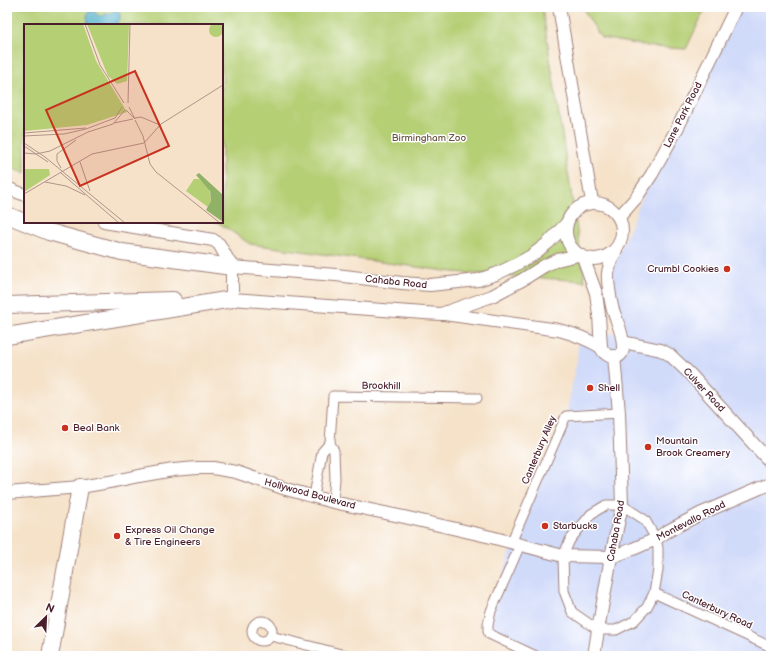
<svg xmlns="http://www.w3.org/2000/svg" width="778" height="663" font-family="'Balsamiq Sans',sans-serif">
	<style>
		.built { fill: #d0daf9 }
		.green { fill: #b5cf74; stroke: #807750 }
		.water { fill: #49acc8; stroke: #4a667a }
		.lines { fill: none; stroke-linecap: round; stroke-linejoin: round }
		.street-casing { stroke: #a0807a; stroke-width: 11 }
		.secondary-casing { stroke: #a0807a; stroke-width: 14 }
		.highway-casing { stroke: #a0807a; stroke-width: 18 }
		.street { stroke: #fff; stroke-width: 9 }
		.secondary { stroke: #fff; stroke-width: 12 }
		.highway { stroke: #fff; stroke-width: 16 }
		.poi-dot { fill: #c8321e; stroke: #fff; stroke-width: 1.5 }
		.labels { text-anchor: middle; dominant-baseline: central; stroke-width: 3; stroke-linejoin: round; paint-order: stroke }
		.street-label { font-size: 10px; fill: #4a1f2b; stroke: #fff }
		.park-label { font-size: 10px; fill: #6a5441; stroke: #fff }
		.poi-label { font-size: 10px; fill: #4a1f2b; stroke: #fff; text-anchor: start }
		.inset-road { fill: none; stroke: #b1948a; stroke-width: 1 }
		.view { fill: #c8321e; fill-opacity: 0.15; stroke: #c8321e; stroke-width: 2 }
		.inset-edge { fill: none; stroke: #4a1f2b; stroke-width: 2 }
	</style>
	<rect width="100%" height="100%" fill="#fff"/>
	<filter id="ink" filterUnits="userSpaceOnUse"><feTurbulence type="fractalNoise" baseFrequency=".025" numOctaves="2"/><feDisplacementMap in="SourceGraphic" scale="8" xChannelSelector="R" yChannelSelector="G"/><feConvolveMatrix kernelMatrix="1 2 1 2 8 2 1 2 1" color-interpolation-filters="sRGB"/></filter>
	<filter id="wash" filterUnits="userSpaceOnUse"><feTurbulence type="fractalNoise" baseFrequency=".012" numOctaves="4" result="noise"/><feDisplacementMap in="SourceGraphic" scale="16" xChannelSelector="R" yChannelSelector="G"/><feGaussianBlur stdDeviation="0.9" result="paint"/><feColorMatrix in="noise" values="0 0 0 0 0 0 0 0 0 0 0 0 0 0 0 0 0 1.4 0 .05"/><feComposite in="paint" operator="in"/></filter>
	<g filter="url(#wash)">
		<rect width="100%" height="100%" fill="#f5e2c9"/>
		<polygon class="built" points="735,7 771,7 771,656 536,656 489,634 491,611 513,544 566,416 577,360 579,333 618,333 610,275 652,174"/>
		<g class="green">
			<polygon points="7,7 542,7 585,281 453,272 250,244 219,223 213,222 222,222 222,25 25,25 25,173 7,167"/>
			<polygon points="582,7 706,7 686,49 653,47 601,38"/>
		</g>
		<polygon class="water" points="90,9 100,16 110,13 116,10 120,13 120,20 115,25 88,25 87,15"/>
	</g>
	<g filter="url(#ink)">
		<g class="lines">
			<defs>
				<g id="street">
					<polyline points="314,496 322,452 330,443"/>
					<polyline points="333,502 335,479 334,451 330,443 333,396 477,398"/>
					<polygon points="606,505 622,505 645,520 656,539 658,548 658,570 654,593 647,607 634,621 616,630 598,630 572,612 564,591 563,556 570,540 591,514"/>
					<polyline points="511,543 566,416 619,413"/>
					<polyline points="520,545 491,611 488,625 488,631 489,634 536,656"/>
					<polyline points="654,593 771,647"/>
					<circle cx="262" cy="631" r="10"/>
					<polyline points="271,636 349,656"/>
				</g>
				<g id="secondary">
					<polyline points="559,7 592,202"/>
					<polyline points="7,188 25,195"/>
					<circle cx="594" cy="231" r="28"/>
					<polyline points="619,217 636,198 652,174 679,125 736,7"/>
					<polyline points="104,222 213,240 219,244 232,267 232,299 424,313 441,314 492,296 522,280 544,266 557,260 578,255"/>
					<path d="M583 257 596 293 599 315 601 347C605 359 624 362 623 346 623 333 617 322 613 310 611 304 607 279 608 273 609 265 613 257 616 250"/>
					<polyline points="232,267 336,275 402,283 430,285 478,280 496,274 515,265 531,256 548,243 566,224"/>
					<path d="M444 314 559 330C574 334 587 339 601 347"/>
					<polyline points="623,342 661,350 670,355 690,374 771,463"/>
					<polyline points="7,493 80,487 115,481 139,476 173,470 197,468 213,468 236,472 286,489 333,502 404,517 491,537 563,556 611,557 633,549 656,539 666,532 700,514 760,488 771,484"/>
					<polyline points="594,656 598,630 611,557 622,505 619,413 614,356"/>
				</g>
				<g id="highway">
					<polyline points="7,215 49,232 122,252 232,267"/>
					<polyline points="7,305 173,300"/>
					<polyline points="7,336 232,299"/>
					<polyline points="50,656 80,487"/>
				</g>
			</defs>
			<use href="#street" class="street-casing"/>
			<use href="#secondary" class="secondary-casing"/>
			<use href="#highway" class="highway-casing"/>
			<use href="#street" class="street"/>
			<use href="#secondary" class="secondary"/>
			<use href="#highway" class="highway"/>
		</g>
	</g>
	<g class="poi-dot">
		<circle cx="727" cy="269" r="4"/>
		<circle cx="590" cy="388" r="4"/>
		<circle cx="65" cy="428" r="4"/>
		<circle cx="648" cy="447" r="4"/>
		<circle cx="545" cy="526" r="4"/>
		<circle cx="117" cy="536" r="4"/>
	</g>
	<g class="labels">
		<g class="street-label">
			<text transform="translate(683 115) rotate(-63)">Lane Park Road</text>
			<text transform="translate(396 282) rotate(6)">Cahaba Road</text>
			<text transform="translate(381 386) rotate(1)">Brookhill</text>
			<text transform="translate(704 390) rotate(47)">Culver Road</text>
			<text transform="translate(539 450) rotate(-67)">Canterbury Alley</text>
			<text transform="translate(310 494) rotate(15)">Hollywood Boulevard</text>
			<text transform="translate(691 521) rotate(-27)">Montevallo Road</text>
			<text transform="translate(616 531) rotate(-80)">Cahaba Road</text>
			<text transform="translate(717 610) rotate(25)">Canterbury Road</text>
		</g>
		<g class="park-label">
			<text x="429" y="138">Birmingham Zoo</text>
		</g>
		<g class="poi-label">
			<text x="719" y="269" text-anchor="end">Crumbl Cookies</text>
			<text x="598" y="388">Shell</text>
			<text x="73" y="428">Beal Bank</text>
			<text x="656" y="441">Mountain<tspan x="656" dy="12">Brook Creamery</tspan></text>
			<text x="553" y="526">Starbucks</text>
			<text x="125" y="530">Express Oil Change<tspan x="125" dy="12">&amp; Tire Engineers</tspan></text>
		</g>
	</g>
	<g transform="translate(24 24)">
		<rect width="199" height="199" fill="#f5e2c9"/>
		<path d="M185 6a7 7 0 1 1 14 0a7 7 0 1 1-14 0ZM0 0H59L72 37 103 88 63 101 0 107ZM63 0H105L103 57 93 60 84 52ZM0 145H25L26 151 0 168ZM170 155H175L185 164 187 177 184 183 162 167Z" fill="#b5cf74"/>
		<path d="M175 149 199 171V198L182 186 187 177 186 167 172 151Z" fill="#90b266"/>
		<path class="inset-road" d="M61 0 76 41 100 79M104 79 106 0M102 86 111 95 105 83M111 94 117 93 136 101M111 96 119 112 126 140 132 148 196 199M90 99 109 95M62 105 91 94 98 83M64 108 89 100 101 86M0 109 62 104M0 112 40 110 62 105M0 119 21 133 101 199M0 122 24 138M0 129 12 130 26 127 64 108M56 138 66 167M37 144 33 137V130L52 116M37 149 95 199M21 158 42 162 61 171M0 170 68 130 120 119 137 100 199 61"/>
		<path class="view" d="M111 47 145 122 56 162 22 86Z"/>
		<rect width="199" height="199" class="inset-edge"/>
	</g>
	<rect width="778" height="663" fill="none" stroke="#fff" stroke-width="24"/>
	<g transform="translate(46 617) rotate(24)" stroke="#ffffff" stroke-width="3" paint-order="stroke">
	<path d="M0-3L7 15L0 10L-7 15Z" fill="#4a1f2b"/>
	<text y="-6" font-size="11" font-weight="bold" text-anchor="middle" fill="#4a1f2b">N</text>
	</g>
</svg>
